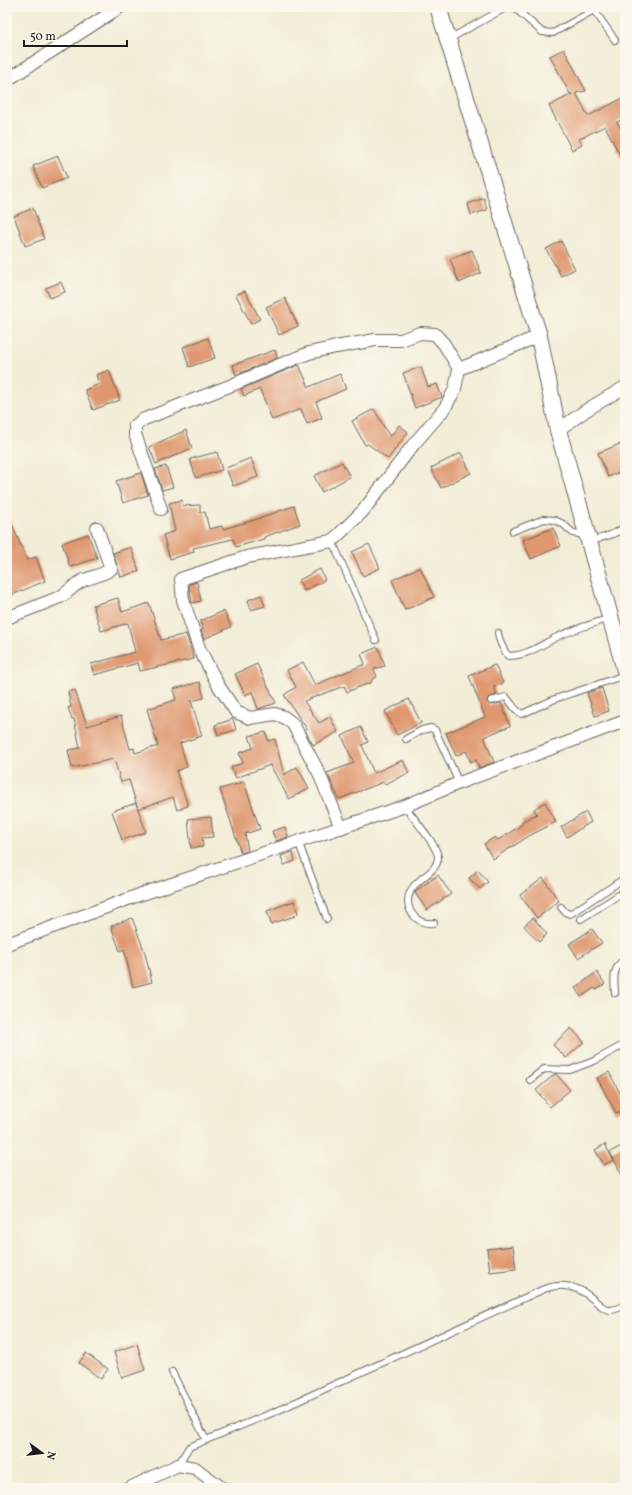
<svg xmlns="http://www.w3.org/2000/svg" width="632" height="1495" font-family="Vollkorn,serif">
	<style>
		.building { fill: #df9870 }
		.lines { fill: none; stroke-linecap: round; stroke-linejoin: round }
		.service-casing { stroke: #67655d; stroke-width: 8 }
		.minor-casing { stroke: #67655d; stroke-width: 14 }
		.tertiary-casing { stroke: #67655d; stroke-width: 18 }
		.service { stroke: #fff; stroke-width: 6 }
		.minor { stroke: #fff; stroke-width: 12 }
		.tertiary { stroke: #fff; stroke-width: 16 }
	</style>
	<rect width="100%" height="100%" fill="#fbf7ec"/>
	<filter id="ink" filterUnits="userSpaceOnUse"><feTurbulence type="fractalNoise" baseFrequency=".025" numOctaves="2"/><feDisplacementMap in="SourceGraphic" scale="8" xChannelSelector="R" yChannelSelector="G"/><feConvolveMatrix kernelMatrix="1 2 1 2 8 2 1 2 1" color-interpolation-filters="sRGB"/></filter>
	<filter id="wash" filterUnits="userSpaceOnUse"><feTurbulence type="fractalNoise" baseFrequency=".012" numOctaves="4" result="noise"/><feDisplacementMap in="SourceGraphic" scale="16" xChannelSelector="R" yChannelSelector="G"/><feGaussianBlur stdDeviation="0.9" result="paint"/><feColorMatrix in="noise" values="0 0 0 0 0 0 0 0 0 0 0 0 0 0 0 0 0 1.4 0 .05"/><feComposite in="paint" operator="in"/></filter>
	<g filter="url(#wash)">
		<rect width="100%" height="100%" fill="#f2edd7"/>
		<g id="blocks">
			<g class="building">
				<polygon points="564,49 586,91 576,93 588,116 621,99 625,106 625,118 617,122 625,137 625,165 605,126 579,139 582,144 572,150 549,106 572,94 570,94 550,56"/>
				<polygon points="58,156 67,178 42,188 33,166"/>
				<polygon points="484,198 487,210 471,215 468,204"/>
				<polygon points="33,208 44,239 25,246 14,216"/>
				<polygon points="561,241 575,269 561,276 546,249"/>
				<polygon points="472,250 481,273 459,283 450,259"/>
				<polygon points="61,282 65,292 50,298 46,288"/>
				<polygon points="245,291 260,319 251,324 236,295"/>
				<polygon points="285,298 298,326 279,335 266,307"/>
				<polygon points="208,338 215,358 189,367 183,347"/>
				<polygon points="275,350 277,358 236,375 233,365"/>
				<polygon points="299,365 309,387 340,374 346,389 316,402 322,418 307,424 301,409 272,420 260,389 244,396 241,389"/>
				<polygon points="421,367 428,387 437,384 442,397 415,408 403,373"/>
				<polygon points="109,370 120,400 93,410 85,390 99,384 96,375"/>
				<polygon points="374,409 390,437 399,425 408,432 388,459 368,444 365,445 352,421"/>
				<polygon points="186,430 192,448 156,464 149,447"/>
				<polygon points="620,444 625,456 625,470 608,477 598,453"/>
				<polygon points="217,452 222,470 196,478 190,459"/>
				<polygon points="461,453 471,473 441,488 431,468"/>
				<polygon points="251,458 258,477 233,486 226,468"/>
				<polygon points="342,462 350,477 322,492 314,476"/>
				<polygon points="166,466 173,487 162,490 155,469"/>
				<polygon points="141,473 148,495 123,503 116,481"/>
				<polygon points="182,500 183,506 200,505 200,513 205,512 209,529 222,526 223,529 268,516 268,515 294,506 300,524 264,537 264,539 236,547 233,539 193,548 194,552 170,559 163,535 175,531 169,503"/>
				<polygon points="7,512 27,560 36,557 45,581 7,597"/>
				<polygon points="553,528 561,546 531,559 523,540"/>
				<polygon points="88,534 97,558 70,567 62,543"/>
				<polygon points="369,544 380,568 363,576 352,552"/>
				<polygon points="131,547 139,571 121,577 113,553"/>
				<polygon points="420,567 434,597 405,610 392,580"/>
				<polygon points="320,569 325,580 304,591 299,580"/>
				<polygon points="197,582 201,601 192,603 189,584"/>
				<polygon points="261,595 265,606 251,610 248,600"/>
				<polygon points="118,598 122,612 149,603 161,640 186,634 194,659 140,671 138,663 94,675 91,664 135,652 128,623 101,631 93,605"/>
				<polygon points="224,611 231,627 204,639 201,630 203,630 200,621"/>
				<polygon points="378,647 385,666 374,669 377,677 371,680 372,682 347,692 344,686 304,701 319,723 330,717 338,732 313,745 305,730 307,729 284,695 296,687 287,670 303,662 315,685 365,664 361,654"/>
				<polygon points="257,664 276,703 258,709 252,692 245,695 235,674"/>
				<polygon points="495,665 503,683 494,687 497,695 488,698 487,702 490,705 501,703 510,726 484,737 494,762 479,768 476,760 471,762 466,751 456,756 446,733 485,717 469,676"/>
				<polygon points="200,682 204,698 191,701 202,736 180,743 187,767 176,771 188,806 177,810 173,797 138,809 129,780 121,782 114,759 72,768 68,750 80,748 74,719 72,719 68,708 71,707 68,692 75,690 87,726 121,716 130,749 134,748 135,753 158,746 147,709 176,700 173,689"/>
				<polygon points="602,688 609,711 595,716 587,693"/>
				<polygon points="409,699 421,723 397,735 385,711"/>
				<polygon points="233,719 236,730 218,735 215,725"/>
				<polygon points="361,727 368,742 362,745 374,773 403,760 409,773 385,784 384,782 339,799 327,773 354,763 342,736"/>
				<polygon points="266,732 268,741 275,739 284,775 297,767 309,788 289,799 270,765 236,778 231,767 243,763 239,753 253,748 249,736"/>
				<polygon points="244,782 260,829 245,834 248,851 241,853 220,789"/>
				<polygon points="545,802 556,822 529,836 493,859 484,844 495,837 498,840 523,824 521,822 537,814 534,809"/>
				<polygon points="136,803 146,832 122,840 112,811"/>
				<polygon points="586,812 591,822 567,837 561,827"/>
				<polygon points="211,817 213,837 202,838 203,847 191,848 188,819"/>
				<polygon points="285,827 288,837 276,841 272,831"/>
				<polygon points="293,852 295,861 284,865 281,856"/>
				<polygon points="478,870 488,882 480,889 469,878"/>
				<polygon points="438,875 451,894 427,910 415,893 417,890"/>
				<polygon points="543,878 559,901 537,918 520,895"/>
				<polygon points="294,901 298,913 295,916 271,924 267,911"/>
				<polygon points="132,918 145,953 152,982 133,987 124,949 120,951 111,926"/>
				<polygon points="533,918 547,934 539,942 524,926"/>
				<polygon points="592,929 602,943 578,958 569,944"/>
				<polygon points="597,972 605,984 596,990 594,988 581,997 575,988"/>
				<polygon points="571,1028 584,1042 566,1058 553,1045"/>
				<polygon points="609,1072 625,1103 625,1109 616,1113 597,1078"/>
				<polygon points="555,1074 556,1074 570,1090 550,1107 536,1090"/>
				<polygon points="605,1144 613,1160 604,1165 595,1150"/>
				<polygon points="625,1144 625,1181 610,1152"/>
				<polygon points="513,1246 516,1269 490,1272 487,1249"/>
				<polygon points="137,1344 145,1370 122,1378 114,1352"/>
				<polygon points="86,1353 108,1369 101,1379 79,1363"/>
			</g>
		</g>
	</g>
	<g filter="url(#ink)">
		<use href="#blocks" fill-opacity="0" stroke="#67655d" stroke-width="1"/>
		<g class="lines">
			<defs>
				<g id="service">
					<polyline points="449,39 507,7 517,10 542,32 553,33 594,10 615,40"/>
					<polyline points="513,531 544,519 554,520 563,524 573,533 585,535"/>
					<polyline points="332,541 376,640"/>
					<path d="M591 543C600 536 611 537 620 530"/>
					<path d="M498 633C499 642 503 649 508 656 527 656 541 645 557 637 574 629 592 624 610 618"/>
					<path d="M491 701 506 697C512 703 514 710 522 714L555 699 625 675"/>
					<polyline points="406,739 422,730 431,728 435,730 459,783"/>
					<path d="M405 806C412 817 438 846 438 857 438 875 410 878 408 900 408 905 409 910 413 915 419 922 425 924 434 923"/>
					<polyline points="298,841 327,919"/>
					<polyline points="561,907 565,912 570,914 625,878"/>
					<polyline points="581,919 625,891"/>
					<path d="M615 993C614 978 612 968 625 959"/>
					<polyline points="530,1080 544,1069 570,1070 594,1061 625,1044"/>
					<polyline points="172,1372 206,1440"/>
					<path d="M178 1465 189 1447 272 1413 544 1289C563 1282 580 1287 594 1300 599 1304 603 1309 610 1310 614 1310 621 1307 625 1305"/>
				</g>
				<g id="minor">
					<polyline points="7,80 120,7"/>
					<polyline points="558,430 588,409 625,387"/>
					<polyline points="161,509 135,434 135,426 142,420 232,385 279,365 309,353 336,347 375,340 401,340 420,333 435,334 444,344 459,369"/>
					<path d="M7 618 60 597C69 592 76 583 84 580 94 576 103 575 111 569L97 528"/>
					<polyline points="341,828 319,773 293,724 284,717 275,714 250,718 236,712 218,685 199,648 183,600 181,579 247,557 332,541 363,511 413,445 445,408 455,389 459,369 539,336"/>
					<polyline points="7,944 139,895 405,806 459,783 625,721"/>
					<polyline points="130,1488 178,1465 195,1468 222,1488"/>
				</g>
				<polyline id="tertiary" points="438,7 539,336 558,430 625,670"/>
			</defs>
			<use href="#service" class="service-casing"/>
			<use href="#minor" class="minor-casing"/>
			<use href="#tertiary" class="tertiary-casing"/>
			<use href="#service" class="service"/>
			<use href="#minor" class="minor"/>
			<use href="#tertiary" class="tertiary"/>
		</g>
	</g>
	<rect width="632" height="1495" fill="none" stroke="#fbf7ec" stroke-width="24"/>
	<g transform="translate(42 1453) rotate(105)" stroke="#fbf7ec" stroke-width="3" paint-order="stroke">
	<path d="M0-3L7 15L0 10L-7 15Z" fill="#1c1c1c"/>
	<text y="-6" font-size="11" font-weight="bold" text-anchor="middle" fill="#1c1c1c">N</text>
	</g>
	<path d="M24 40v6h103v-6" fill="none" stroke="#1c1c1c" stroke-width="2"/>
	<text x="30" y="40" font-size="12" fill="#1c1c1c" stroke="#fbf7ec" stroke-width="3" paint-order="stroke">50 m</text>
</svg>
